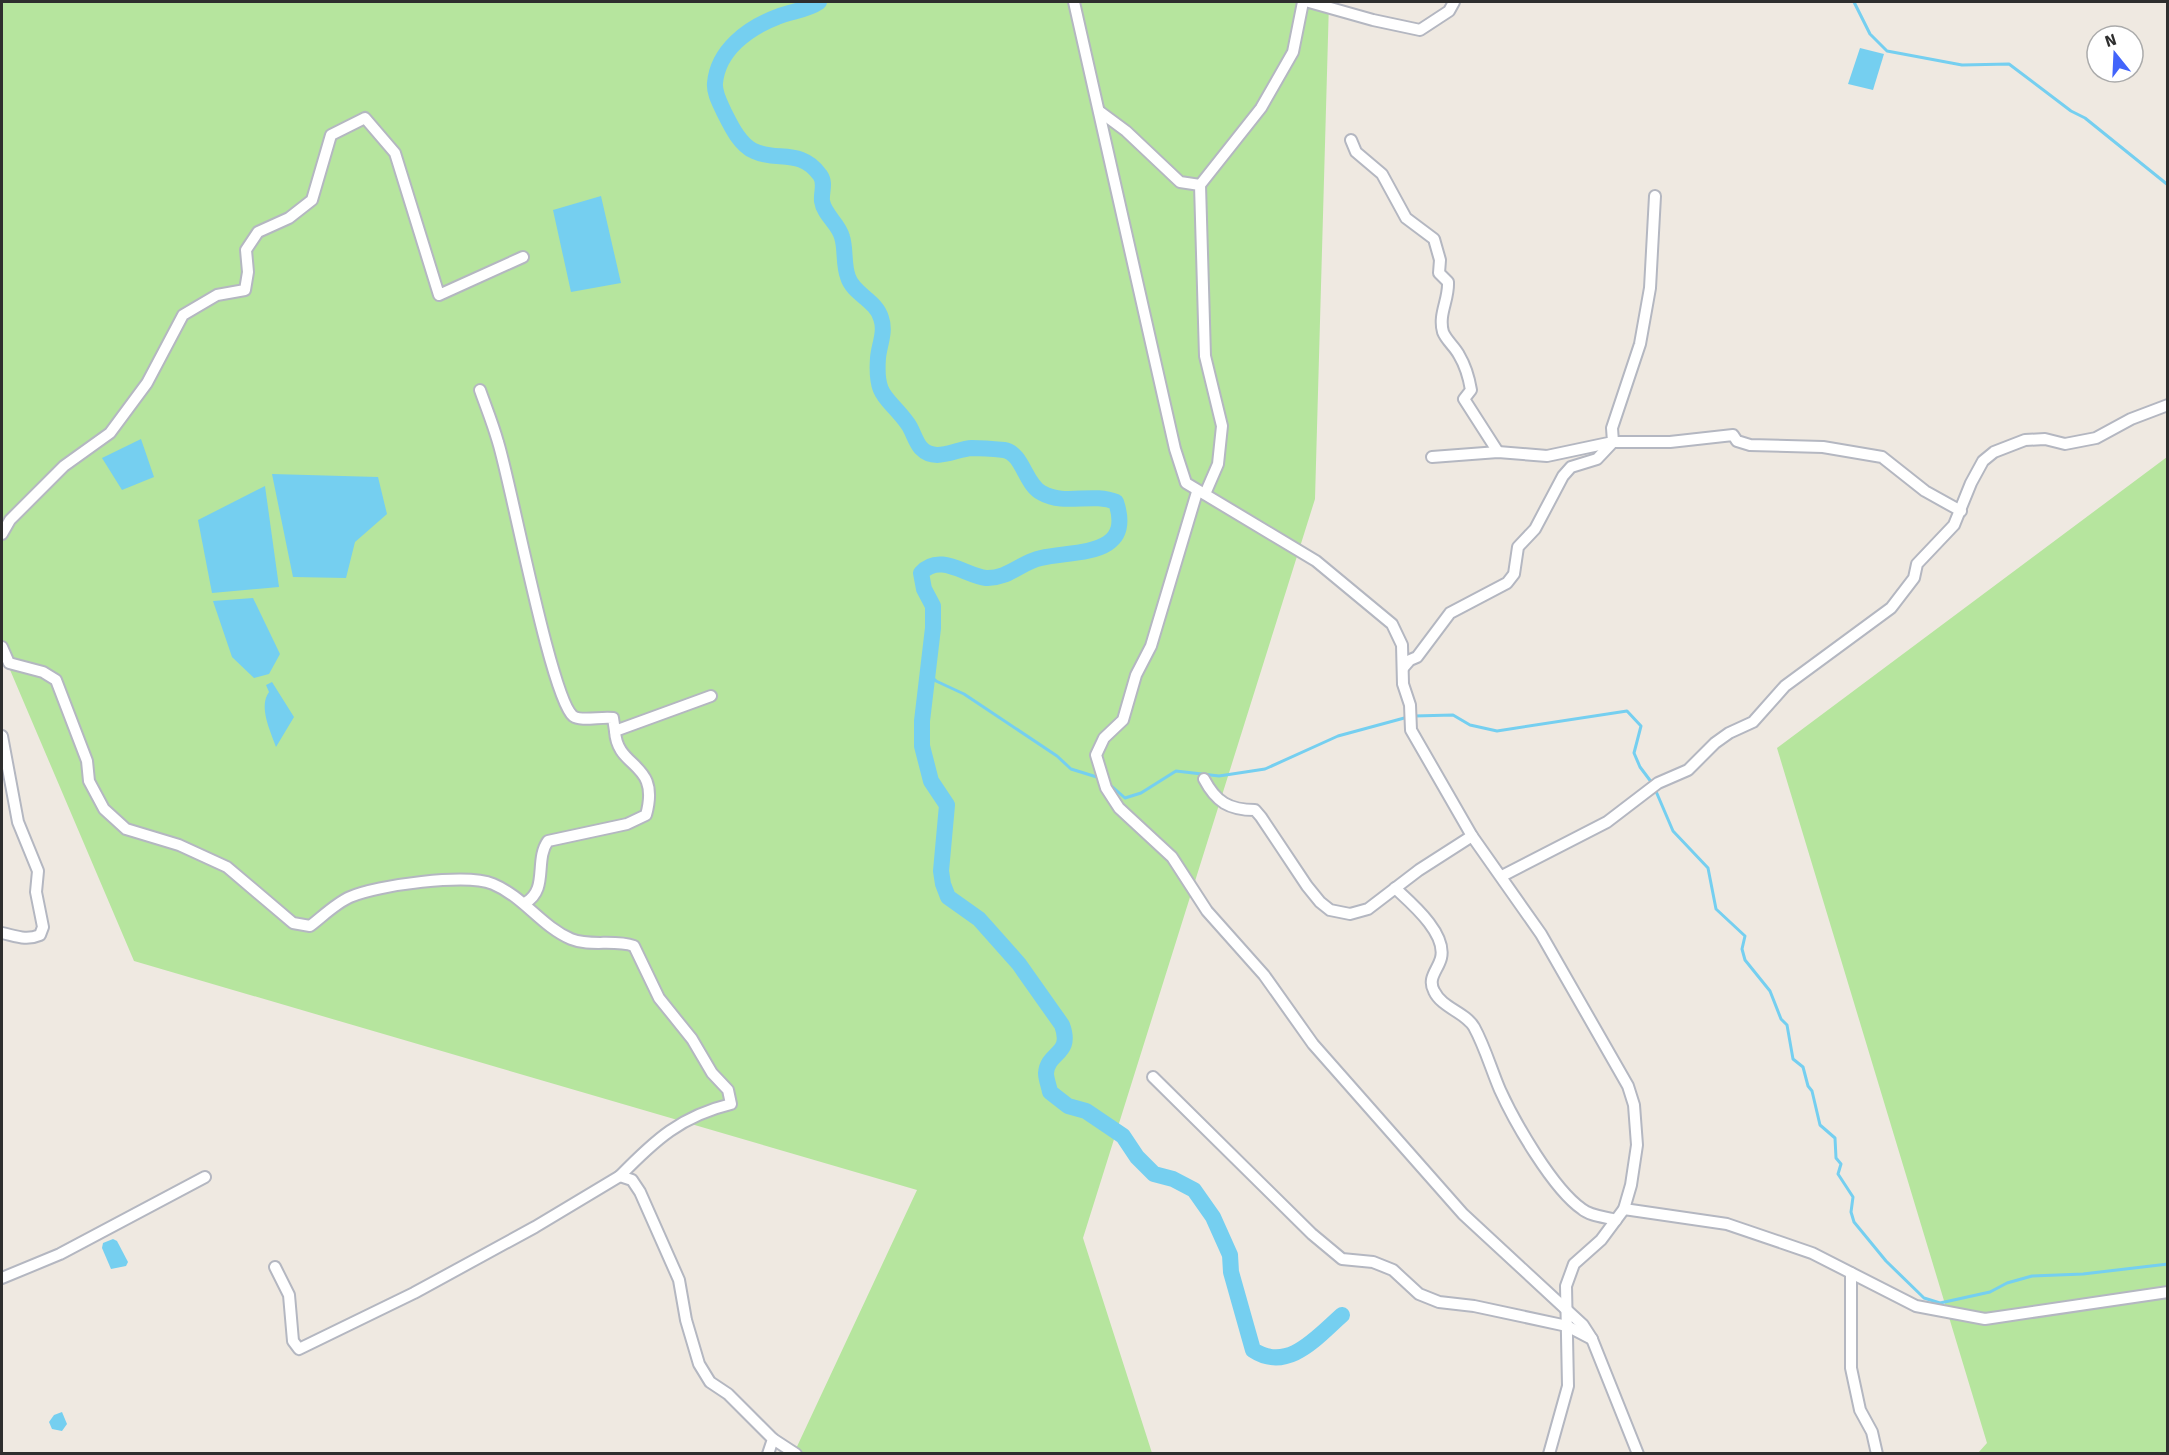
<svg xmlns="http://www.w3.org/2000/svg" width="2169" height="1455" font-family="Signika,sans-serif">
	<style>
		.green { fill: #b6e59e }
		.water { fill: #75cff0 }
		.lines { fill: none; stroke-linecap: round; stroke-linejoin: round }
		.stream { stroke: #75cff0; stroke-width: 3 }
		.river { stroke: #75cff0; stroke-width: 16 }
		.minor-casing { stroke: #b4b7c1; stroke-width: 14 }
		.minor { stroke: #fff; stroke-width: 10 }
	</style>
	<rect width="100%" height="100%" fill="#efe9e1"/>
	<g class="green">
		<polygon points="2,2 1329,2 1315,499 1083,1238 1152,1453 794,1453 917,1190 134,961 2,651"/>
		<polygon points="2167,457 2167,1453 1978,1453 1987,1443 1777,748"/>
	</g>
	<g class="water">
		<polygon points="1860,48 1884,54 1873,90 1848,84"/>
		<polygon points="601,196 621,283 571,292 553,210"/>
		<polygon points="141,439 154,477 122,490 102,458"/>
		<polygon points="272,474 378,477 387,514 355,542 346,578 293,577"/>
		<polygon points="265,486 279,587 212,593 198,520"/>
		<polygon points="253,598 280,654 269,674 254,678 232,657 213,601"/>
		<path d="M272 682 294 717 276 747C271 732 258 707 269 692L266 685Z"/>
		<polygon points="113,1239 117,1241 128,1262 126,1266 111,1269 102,1248 103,1243"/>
		<polygon points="62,1412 67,1424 62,1431 52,1429 49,1422 54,1415"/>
	</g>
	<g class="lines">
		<g class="stream">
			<polyline points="1854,2 1870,34 1887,51 1962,65 2009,64 2071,111 2085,118 2168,185"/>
			<polyline points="928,674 936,681 964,694 1057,756 1071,769 1100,778"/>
			<polyline points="1414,716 1453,715 1470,725 1497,731 1627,711 1641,726 1634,753 1640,767 1652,783"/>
			<polyline points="1108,783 1125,798 1141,793 1176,771 1219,776 1265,769 1338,736 1408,717"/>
			<polyline points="1655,789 1673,831 1708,868 1716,909 1745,936 1742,949 1745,960 1770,991 1781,1019 1787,1025 1793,1059 1803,1067 1808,1086 1812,1091 1820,1125 1835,1138 1836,1158 1841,1164 1838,1174 1853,1197 1851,1212 1854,1222 1886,1261 1924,1298 1940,1303 1990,1292 2007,1283 2032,1276 2083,1274 2168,1264"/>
		</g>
		<path class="river" d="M819 2C806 11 791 11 777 17 748 28 718 50 715 83 714 93 720 103 724 112 731 126 740 145 754 151 777 162 801 148 820 175 826 183 821 192 822 201 824 215 839 224 842 237 846 249 843 264 848 277 853 294 876 300 881 318 886 332 879 345 878 358 875 399 888 396 908 424 913 431 915 441 921 448 935 463 955 449 972 448 982 448 994 449 1004 450 1023 453 1025 485 1042 493 1065 506 1092 492 1116 502 1134 557 1077 550 1041 558 1021 562 1008 579 986 578 966 576 940 552 921 573L924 589 933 606V628L922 721V746L931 781 947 805 941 871 943 884 948 897 979 919 1019 964 1062 1025C1073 1055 1048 1051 1046 1073 1046 1079 1049 1086 1050 1092L1068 1106 1086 1111 1123 1136 1137 1157 1154 1174 1173 1179 1194 1190 1213 1217 1230 1255 1231 1272 1253 1350C1288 1373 1317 1337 1342 1315"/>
		<defs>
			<g id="minor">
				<polyline points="1074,2 1175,449 1186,483 1316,561 1392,624 1402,645 1403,684 1410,705 1411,730 1472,836 1541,934 1628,1086 1634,1105 1637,1145 1631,1185 1624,1209 1601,1240 1574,1264 1566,1286 1568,1386 1549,1454"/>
				<polyline points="1309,2 1373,20 1420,30 1449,11 1454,2"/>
				<polyline points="1099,111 1126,131 1180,182 1200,185 1205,356 1222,426 1218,464 1205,494"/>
				<path d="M1351 140 1356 152 1382 174 1406 218 1434 239 1440 260 1439 273 1448 282C1449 300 1438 314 1443 332 1446 340 1455 347 1459 355 1465 365 1469 378 1471 390L1464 399 1498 452"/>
				<polyline points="1200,185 1261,108 1293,52 1303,2"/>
				<path d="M480 390C486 407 493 424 498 442 511 483 551 698 573 716 581 722 602 716 613 718L615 731"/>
				<polyline points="1432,457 1498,452 1547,456 1613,442 1612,428 1640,344 1650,288 1655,196"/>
				<polyline points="1197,492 1151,646 1136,675 1123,720 1104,738 1096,755 1106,788 1119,808 1172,857 1207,911 1264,975 1313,1044 1463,1214 1583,1325 1592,1339 1638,1454"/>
				<polyline points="2,534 10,520 64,466 110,433 147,383 183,315 217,295 245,290 248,272 246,250 258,232 289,218 312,200 331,135 365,118 395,153 439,295 523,257"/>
				<path d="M2 647 9 663 43 672 56 680 87 761 89 781 104 809 126 829 179 845 227 867 293 923 310 926C322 917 336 903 350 897 377 885 467 873 493 884 524 897 541 926 571 939 590 947 614 939 634 946L659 998 692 1039 712 1073 728 1090 731 1104C681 1116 655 1140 620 1176L632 1180 640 1192 679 1280 686 1320 699 1364 710 1382 728 1394 773 1439 768 1454"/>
				<polyline points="1403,668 1410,660 1417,657 1450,613 1507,583 1514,574 1518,547 1535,529 1563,476 1571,467 1597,459 1613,442 1670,442 1733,435 1737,441 1750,445 1823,447 1882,457 1925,491 1961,511"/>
				<path d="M2 736 18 822 38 871 36 892 43 927 40 935C26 941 16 936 2 933"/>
				<path d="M1204 779C1216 802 1229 810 1255 810L1261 817 1307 886 1320 902 1330 910 1350 914 1368 909 1419 870 1472 836"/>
				<polyline points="1502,876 1607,822 1658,783 1688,770 1715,743 1729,733 1753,722 1785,686 1891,608 1914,578 1917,564 1954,525 1971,483 1983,461 1994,452 2025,440 2045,439 2065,444 2096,438 2131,419 2168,405"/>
				<path d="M1395 888C1411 903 1447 933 1441 958 1438 970 1427 978 1434 991 1442 1008 1465 1012 1474 1027 1485 1047 1491 1069 1500 1090 1515 1123 1553 1189 1582 1209 1590 1216 1606 1217 1616 1220"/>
				<path d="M525 903C549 890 534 860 548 841L627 824 646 815C661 761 617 770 615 731L711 696"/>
				<polyline points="1153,1077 1312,1234 1342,1259 1373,1262 1393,1270 1419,1294 1439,1302 1474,1306 1567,1326 1592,1339"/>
				<polyline points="1624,1209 1727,1224 1812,1253 1916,1306 1985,1319 2168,1292"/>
				<polyline points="275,1267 289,1295 293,1341 299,1349 414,1293 535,1227 620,1176"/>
				<polyline points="1851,1273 1851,1368 1860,1410 1872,1432 1877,1454"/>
				<polyline points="2,1278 60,1254 205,1177"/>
				<polyline points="773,1439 796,1454"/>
			</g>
		</defs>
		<use href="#minor" class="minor-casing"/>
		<use href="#minor" class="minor"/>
	</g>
	<rect width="2169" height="1455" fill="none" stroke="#2e2e2e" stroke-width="6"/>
	<g transform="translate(2115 54) rotate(342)"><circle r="28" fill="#ffffff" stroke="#ababab" stroke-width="1.5"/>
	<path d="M0-4.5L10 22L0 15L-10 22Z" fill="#4264fb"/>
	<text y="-9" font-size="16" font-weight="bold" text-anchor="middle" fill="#2e2e2e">N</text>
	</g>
</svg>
